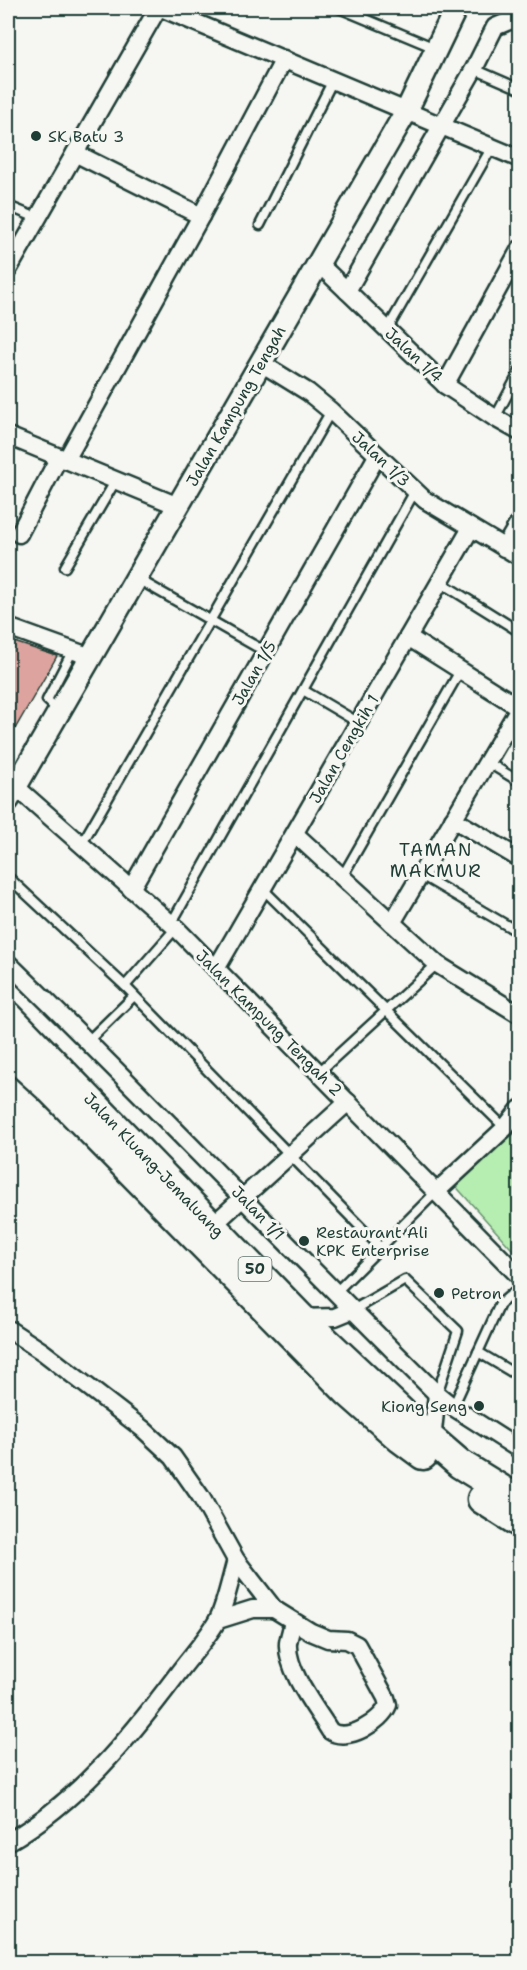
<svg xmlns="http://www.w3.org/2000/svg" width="527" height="1970" font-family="'Shantell Sans',sans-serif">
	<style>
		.green { fill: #b6edb0; stroke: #6a9572; stroke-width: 1.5 }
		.building { fill: #dda39e; stroke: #1f3d34; stroke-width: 1.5 }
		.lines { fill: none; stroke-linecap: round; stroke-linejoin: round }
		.service-casing { stroke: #1f3d34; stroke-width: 13 }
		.minor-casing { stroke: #1f3d34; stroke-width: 21 }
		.tertiary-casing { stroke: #1f3d34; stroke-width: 26 }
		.trunk-casing { stroke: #1f3d34; stroke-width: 33 }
		.service { stroke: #f6f6f2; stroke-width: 8 }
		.minor { stroke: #f6f6f2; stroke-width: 16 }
		.tertiary { stroke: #f6f6f2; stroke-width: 21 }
		.trunk { stroke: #f6f6f2; stroke-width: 28 }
		.poi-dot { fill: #1f3d34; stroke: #f6f6f2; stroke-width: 2 }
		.labels { text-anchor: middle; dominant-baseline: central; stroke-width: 6; stroke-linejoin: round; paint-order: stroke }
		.shield { fill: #f6f6f2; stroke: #60746d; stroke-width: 1.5 }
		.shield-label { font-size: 15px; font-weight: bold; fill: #1f3d34 }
		.poi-label { font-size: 16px; fill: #1f3d34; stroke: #f6f6f2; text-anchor: start }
		.street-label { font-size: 16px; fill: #1f3d34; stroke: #f6f6f2 }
		.neighbourhood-label { font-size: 18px; letter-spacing: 1.5px; fill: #1f3d34; stroke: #f6f6f2 }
	</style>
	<rect width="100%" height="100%" fill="#f6f6f2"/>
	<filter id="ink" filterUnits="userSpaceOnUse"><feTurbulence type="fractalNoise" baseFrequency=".0167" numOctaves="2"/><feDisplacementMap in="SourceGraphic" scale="12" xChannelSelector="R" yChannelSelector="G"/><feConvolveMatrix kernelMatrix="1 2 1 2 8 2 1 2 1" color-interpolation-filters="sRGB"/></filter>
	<g filter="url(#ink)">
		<polygon class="green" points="519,1130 519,1257 452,1182"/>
		<polygon class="building" points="8,640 57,656 8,741"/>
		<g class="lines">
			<defs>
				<g id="service">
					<polyline points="339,8 435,48"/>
					<polyline points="474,69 520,89"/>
					<polyline points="8,206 37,218"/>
					<polyline points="260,225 333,80"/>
					<polyline points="387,330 492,147"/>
					<polyline points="495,418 520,371"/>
					<polyline points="65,567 116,480"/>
					<polyline points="136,578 266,652"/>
					<polyline points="440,582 520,632"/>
					<polyline points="303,690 359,723"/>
					<polyline points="58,710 47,700 73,650"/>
					<polyline points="487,762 520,782"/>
					<polyline points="81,845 331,411"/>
					<polyline points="421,875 520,933"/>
					<polyline points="8,877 125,986 381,1248"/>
					<polyline points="342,877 460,671"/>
					<polyline points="263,889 505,1128"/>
					<polyline points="171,924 415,491"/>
					<polyline points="125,986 176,928"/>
					<polyline points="88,1041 134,996"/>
					<polyline points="318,1073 437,964"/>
					<polyline points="335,1293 436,1192"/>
					<polyline points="353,1310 405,1280 458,1331 437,1394"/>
					<polyline points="478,1352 520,1377"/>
					<polyline points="453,1407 500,1304 520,1287"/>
				</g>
				<g id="minor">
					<polyline points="161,8 520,159"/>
					<polyline points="75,153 201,216"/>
					<polyline points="319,264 445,385 495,418 520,432"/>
					<polyline points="8,270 158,8"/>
					<polyline points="347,291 474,69 495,27 509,21 520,20"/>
					<polyline points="261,363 308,392 331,411 425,500 520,557"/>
					<polyline points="445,385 520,249"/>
					<polyline points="8,436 178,506"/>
					<polyline points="66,460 201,216 284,59"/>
					<polyline points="19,534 59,457"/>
					<polyline points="504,548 520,521"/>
					<polyline points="8,627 91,657"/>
					<polyline points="408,637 520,708"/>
					<polyline points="8,782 15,786 176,928 520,1277"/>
					<polyline points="453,819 520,859"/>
					<polyline points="295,834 437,964 520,1015"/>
					<polyline points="131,889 377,456"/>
					<polyline points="392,923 519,708"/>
					<path d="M8 963C153 1104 292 1251 437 1394L453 1407 520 1450"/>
					<polyline points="216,969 471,528"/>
					<polyline points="436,1192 505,1128 520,1109"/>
					<polyline points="213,1225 348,1102"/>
					<polyline points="301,1318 335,1317 352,1310"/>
					<path d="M8 1329 43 1352 143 1429 173 1457 201 1497 236 1560 274 1609 311 1632 328 1639 347 1640 357 1645 386 1698 388 1705C381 1722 347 1743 330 1731 316 1708 286 1671 288 1643 289 1636 292 1628 293 1621"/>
					<polyline points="432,1440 437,1394"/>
					<polyline points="218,1620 253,1609 274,1609"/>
					<path d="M8 1842C78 1801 128 1740 176 1676 189 1658 206 1640 217 1621 225 1607 231 1577 236 1560"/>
				</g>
				<polyline id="tertiary" points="8,800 407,110 456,8"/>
				<g id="trunk">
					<polyline points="8,1016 301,1318 416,1426 460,1464 520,1501"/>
					<polyline points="8,1051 49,1088 348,1392 400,1438 423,1455"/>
					<polyline points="482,1499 520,1523"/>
				</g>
			</defs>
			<use href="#service" class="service-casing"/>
			<use href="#minor" class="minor-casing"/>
			<use href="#tertiary" class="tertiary-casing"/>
			<use href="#trunk" class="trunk-casing"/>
			<use href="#service" class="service"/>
			<use href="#minor" class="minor"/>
			<use href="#tertiary" class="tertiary"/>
			<use href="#trunk" class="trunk"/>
		</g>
	</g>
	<g class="poi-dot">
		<circle cx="36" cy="136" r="6"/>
		<circle cx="304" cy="1241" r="6"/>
		<circle cx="439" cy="1293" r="6"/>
		<circle cx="479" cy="1406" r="6"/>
	</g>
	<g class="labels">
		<rect class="shield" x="238.5" y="1257" width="33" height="24" rx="4.5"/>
		<g class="shield-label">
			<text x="255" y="1269">50</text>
		</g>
		<g class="poi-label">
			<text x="48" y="136">SK Batu 3</text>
			<text x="316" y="1232">Restaurant Ali<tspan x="316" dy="18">KPK Enterprise</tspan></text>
			<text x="451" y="1293">Petron</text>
			<text x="467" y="1406" text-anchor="end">Kiong Seng</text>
		</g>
		<g class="street-label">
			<text transform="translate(414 355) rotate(43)">Jalan 1/4</text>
			<text transform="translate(236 406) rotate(-60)">Jalan Kampung Tengah</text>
			<text transform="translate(381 459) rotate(43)">Jalan 1/3</text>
			<text transform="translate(254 673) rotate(-60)">Jalan 1/5</text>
			<text transform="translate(344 749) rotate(-60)">Jalan Cengkih 1</text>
			<text transform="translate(269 1023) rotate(45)">Jalan Kampung Tengah 2</text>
			<text transform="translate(154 1165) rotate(46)">Jalan Kluang-Jemaluang</text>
			<text transform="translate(258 1213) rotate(46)">Jalan 1/1</text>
		</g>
		<g class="neighbourhood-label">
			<text x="436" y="850">TAMAN<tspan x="436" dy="21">MAKMUR</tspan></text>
		</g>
	</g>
	<rect width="527" height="1970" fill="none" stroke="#f6f6f2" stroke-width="30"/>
	<rect x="15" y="15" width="497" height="1940" fill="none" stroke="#1f3d34" stroke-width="2" filter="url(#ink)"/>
</svg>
